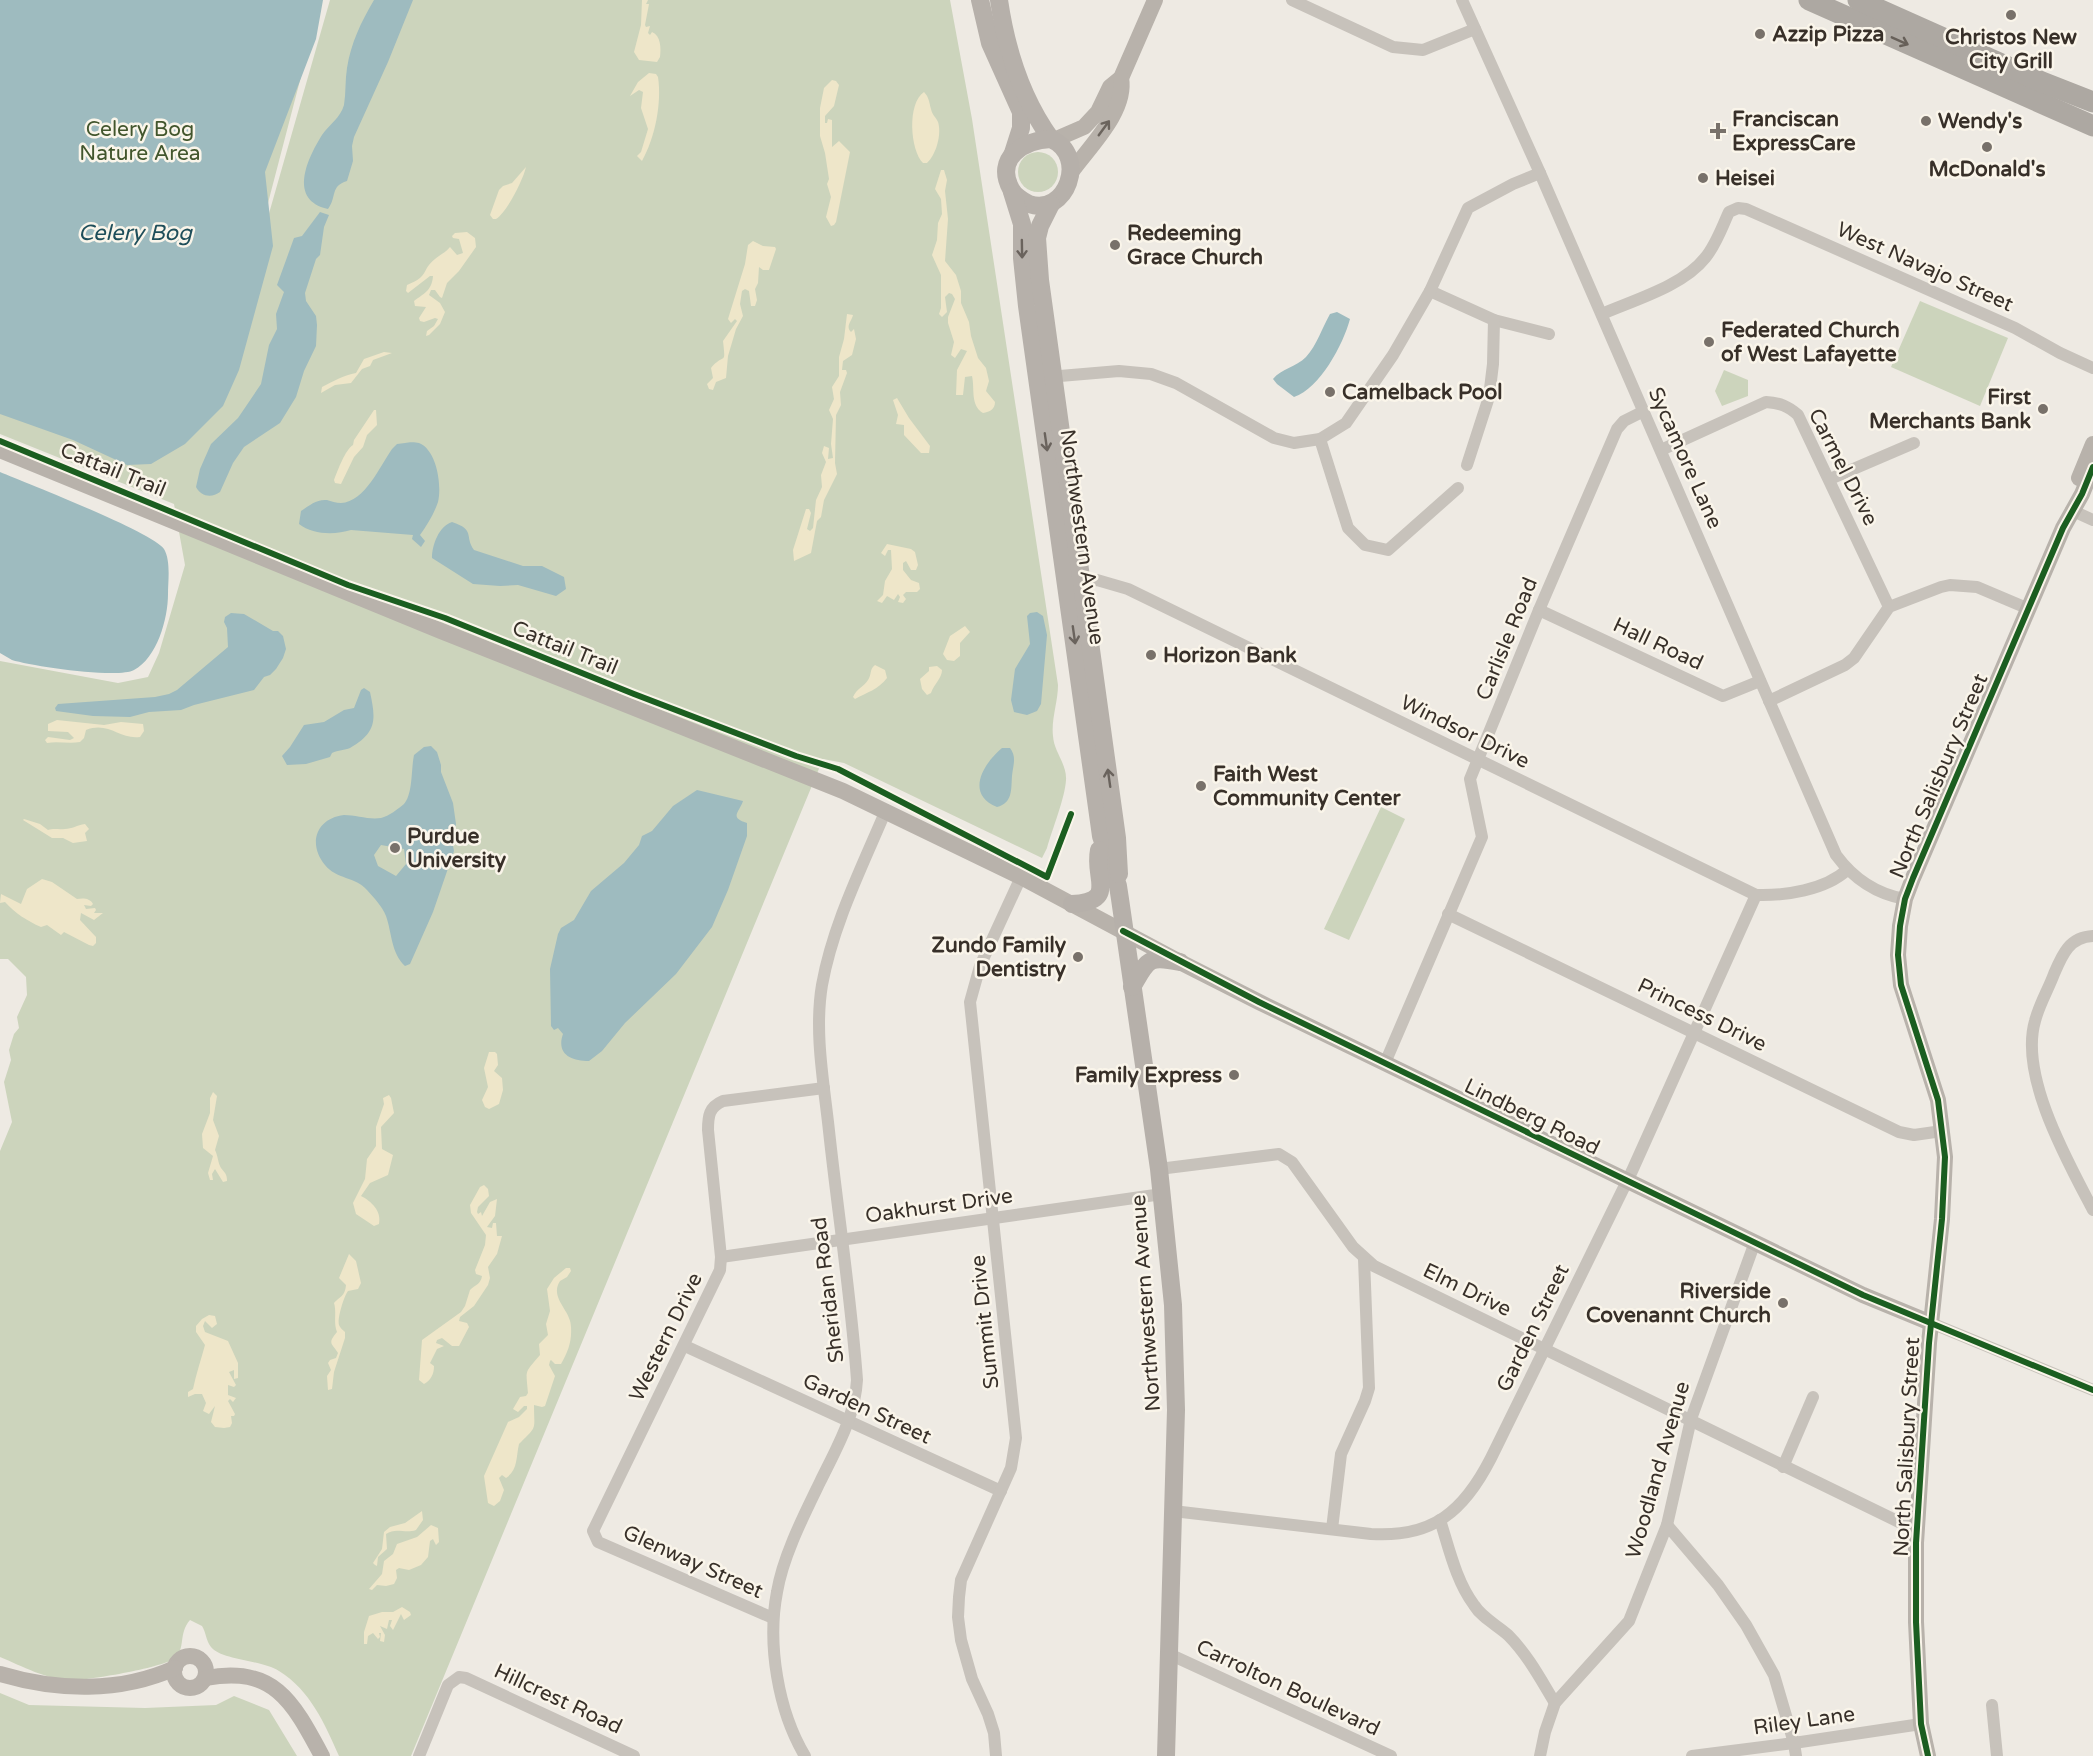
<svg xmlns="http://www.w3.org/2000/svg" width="2093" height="1756" font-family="'Varela Round',sans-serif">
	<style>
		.green { fill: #ccd4bc }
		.sand { fill: #eee6c9 }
		.water { fill: #9ebbbf; fill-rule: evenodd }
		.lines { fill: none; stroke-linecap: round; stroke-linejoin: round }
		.street { stroke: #c7c2bb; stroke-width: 12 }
		.secondary { stroke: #b8b2ab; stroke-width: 16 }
		.primary { stroke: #b6b0aa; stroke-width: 18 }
		.highway { stroke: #ada8a2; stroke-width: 21 }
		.cycleway-casing { stroke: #faf5ea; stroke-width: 10 }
		.cycleway { stroke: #1b5e20; stroke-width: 6 }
		.oneway { stroke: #676059 }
		.oneway2 { stroke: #6b645d }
		.oneway3 { stroke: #6a635d }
		.poi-dot { fill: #78716a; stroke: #faf5ea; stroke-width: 2 }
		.labels { text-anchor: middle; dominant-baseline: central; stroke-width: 5; stroke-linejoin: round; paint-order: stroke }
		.poi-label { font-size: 21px; font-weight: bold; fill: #383029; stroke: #faf5ea; text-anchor: start }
		.park-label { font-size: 21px; fill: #42562d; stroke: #faf5ea }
		.street-label { font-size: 21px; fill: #383029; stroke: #faf5ea }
		.water-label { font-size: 22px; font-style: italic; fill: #1e4e5a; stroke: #faf5ea }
	</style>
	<rect width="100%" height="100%" fill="#eeeae3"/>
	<g class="green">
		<path d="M0 0H321L226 364 330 0H950L972 119 1058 685C1058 702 1051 719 1053 736 1054 752 1067 764 1066 780 1065 798 1052 830 1047 848L1042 858 844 763 823 759 411 1756H339C325 1724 310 1690 279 1671 262 1660 221 1660 211 1647 206 1641 206 1632 202 1626L190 1620C178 1634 186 1648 175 1658 166 1667 86 1681 71 1680 47 1680 22 1666 0 1657V1151L12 1122 4 1082 11 1060 9 1050 14 1034 19 1028 17 1017 27 995 26 977 8 959H0V661L118 683 148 677 159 653 185 565 174 504 0 434Z"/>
		<circle cx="1038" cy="172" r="20"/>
		<polygon points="1920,301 2008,338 1980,406 1891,367"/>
		<polygon points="1724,370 1748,380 1748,396 1722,406 1715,391"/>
		<polygon points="1381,807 1405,819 1349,940 1324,929"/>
		<polygon points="0,1693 29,1705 145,1708 216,1705 234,1696 269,1710 297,1756 0,1756"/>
	</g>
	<g class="sand">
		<path d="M642 0H648L646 4H649L645 25 646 27 650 26 648 33 650 35 652 32C661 36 661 48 660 57L657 62 639 60 634 52 641 25Z"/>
		<path d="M649 73 656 74 658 77C662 103 655 138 642 161L637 156 641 152 648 129 641 108 643 92 639 90 630 96 638 82Z"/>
		<polygon points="832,80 836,81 839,85 834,106 825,116 825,123 827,123 828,119 832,120 832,147 839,141 850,152 836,222 834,225 831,226 826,217 831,197 827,184 829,179 825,153 820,136 820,108 824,88"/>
		<path d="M924 92C929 97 929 102 931 109 932 115 936 117 938 122 942 134 936 155 927 163H923C910 150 907 103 924 92Z"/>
		<path d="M526 167C523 180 507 212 496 219H493L490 215 499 190 503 186 512 183Z"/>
		<path d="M941 170H944L947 180 945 191 948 219 945 261 956 275 961 291V303L969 322 971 336 978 358 986 368 989 381 986 391 995 402C995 409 990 412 983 413 970 405 975 389 972 376L965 377 963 395H956L957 370 967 351 961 349 955 358 951 355 954 342 948 323V317L955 299 952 294 949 293 945 297 947 312 942 317 939 314 941 308V275L932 255 937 240 938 223 942 214 941 199 935 189Z"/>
		<path d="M467 232 475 238 476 247 459 271 447 283 442 298 440 297 435 290H431L429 295 440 303 445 312 440 324 429 335 426 336 427 331 434 326 438 319 435 318 424 322 420 321 419 318 426 307 415 306 414 301C423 294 432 291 433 276H430L408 293 406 291 407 285C430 276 421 270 435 259 441 254 445 253 450 247L457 255 463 253 459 239 453 238 452 236 455 233Z"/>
		<path d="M753 241 763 246 775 247 776 249 769 270H763L759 267 758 283 755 289 757 300 755 306H751L749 291 745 289 742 291 740 304 743 316 736 329 728 356 726 378 716 382 713 390 709 389 707 384 713 378 711 368C724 352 726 367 723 341L737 321 735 319 731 323 728 319 745 264 748 245Z"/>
		<path d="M847 314 853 315C852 321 845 326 851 332L854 329 856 339 852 355 843 361 842 370H846L847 373 840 392 841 405 836 415 835 463 837 474 824 500 821 517 817 521 811 553 794 561 793 550 806 509H809L811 513 807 529 810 531 813 528 816 500 822 487 821 475 826 462 822 453 824 446 829 448 828 459 833 458 831 444 833 419 829 410 834 399 832 387 839 376V357L844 339Z"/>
		<path d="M384 352 392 353 373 360 370 366 362 369 351 383 335 385 321 393 322 387C334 381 344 375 356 373L364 359Z"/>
		<polygon points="897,398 909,418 930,446 929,453 921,453 904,435 904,425 896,424 898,415 893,400"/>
		<path d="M374 410H376L377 425 367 435 363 447 354 457 341 484 335 483 334 480C338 470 345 450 353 445L354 440Z"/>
		<polygon points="887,544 911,549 915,552 918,565 916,570 911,570 906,561 903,563 903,570 911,580 919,583 920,589 917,592 906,592 903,595 906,599 903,603 898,602 900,597 898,594 894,600 887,596 882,603 877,601 883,595 885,581 892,569 891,550 888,550 885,556 881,553"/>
		<polygon points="965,626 970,632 960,643 960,656 954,661 947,660 943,654 950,636"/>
		<path d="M875 665 885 670 887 678C879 689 866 693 855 699L853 697C857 688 864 687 868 680 872 674 869 670 875 665Z"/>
		<path d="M937 666 942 670C942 678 934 684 931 693L927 695 922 689 920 679 929 671V667Z"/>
		<path d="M57 720 104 725 121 722 143 724 144 731 140 737C120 740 109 721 86 730L84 738 80 742C69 744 58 741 47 743L45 740 48 737 70 740 74 738 68 732 48 731V724Z"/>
		<path d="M24 819 40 824 48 830C55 828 58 830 65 829 72 829 77 825 85 824L89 829 85 833 87 841 73 843 63 838H52L23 820Z"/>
		<path d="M42 879 52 882 77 899C83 898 90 898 93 904L91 906 84 905 86 909 95 908 96 910 94 913H103L94 920 81 913 80 920 96 937V943L93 946 89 945 64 932 61 935 47 925 41 927C27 921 15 913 5 902L0 903 1 894 21 904 27 889Z"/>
		<polygon points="489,1052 495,1052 497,1054 498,1065 494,1071 502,1078 503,1090 499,1104 489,1109 485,1107 482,1100 488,1087 484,1068"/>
		<path d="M213 1092 217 1096 213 1120 219 1136 215 1150C218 1156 218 1163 221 1168 225 1173 227 1174 227 1181L223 1182 215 1169 212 1174 213 1180H210L208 1173 213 1156 203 1148 202 1134 210 1113V1098Z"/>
		<path d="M389 1095 391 1098 394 1113 381 1127 382 1149 393 1155 388 1175 370 1183 361 1196C371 1201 382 1211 379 1224L374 1226 356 1214 353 1203 365 1179 367 1159 376 1146V1127L384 1104 383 1098Z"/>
		<path d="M484 1185 488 1189 489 1196 478 1207 477 1212 478 1214 481 1212 482 1216 490 1202 497 1199 495 1216 487 1227 492 1228 493 1223H496L497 1236H502L497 1254 488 1267 490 1278 488 1285 474 1306 460 1317 459 1321 467 1323 469 1327 459 1346H452L442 1338 437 1340 436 1343 444 1346 437 1349 430 1363 434 1366C434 1374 431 1380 424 1384L419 1380 422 1340 461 1312 465 1306 470 1290C475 1285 481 1284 482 1276L476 1274 475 1270 485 1245 486 1235 471 1213 470 1205 480 1187Z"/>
		<path d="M349 1254 356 1261 361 1283 358 1289 348 1291C344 1296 337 1319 339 1325 340 1328 343 1330 345 1332V1338L334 1372 332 1389 328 1390 327 1376 331 1370 328 1363 330 1360 336 1358 338 1353C332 1343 327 1344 337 1332 333 1322 337 1313 334 1303 339 1297 345 1297 346 1285L339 1278Z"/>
		<path d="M566 1268H570L571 1271 567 1277 560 1281C549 1298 571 1310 571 1327 572 1341 568 1352 561 1364H555L551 1360 550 1361 549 1365 555 1376 545 1406 542 1407 534 1405C534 1431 538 1425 519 1444 516 1457 518 1470 506 1478L502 1475 499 1478 504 1490 500 1501 494 1506 488 1503 484 1476 508 1422 519 1417 527 1409V1406H524L518 1412 513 1409 520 1397 526 1396 528 1393C526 1369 524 1374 540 1355L539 1344 548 1335 546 1324 550 1311 547 1289 554 1278Z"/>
		<path d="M209 1315 215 1316 217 1324 212 1328 205 1321 203 1326 205 1332 228 1341 238 1363V1378L234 1379V1370L229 1372 236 1385 234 1387 228 1385V1395L236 1398 233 1402 230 1399 228 1401 235 1414 234 1416H231L232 1423 230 1427 224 1428 215 1427 211 1422 215 1406 209 1414 203 1411 206 1403 202 1394H195L188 1397V1392L193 1389C196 1374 201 1360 205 1345L196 1332V1326L202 1319Z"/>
		<path d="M422 1511 423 1520 416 1530C405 1534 396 1527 386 1534L387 1549 378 1557 377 1566 375 1565 373 1563 382 1549 384 1532 390 1527 405 1523Z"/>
		<polygon points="431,1525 438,1528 439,1542 436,1545 433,1539 430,1541 428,1557 421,1565 409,1570 399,1568 396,1570 397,1578 394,1584 386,1586 377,1585 372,1590 369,1589 382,1574 384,1561 393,1554 397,1544 417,1537"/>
		<polygon points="402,1607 410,1612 411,1615 404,1620 401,1614 393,1630 390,1626 392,1620 389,1620 387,1629 380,1626 385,1635 384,1642 380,1641 381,1633 379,1633 380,1637 378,1639 373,1633 368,1636 367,1644 364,1644 364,1632 369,1616 382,1612 393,1612"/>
	</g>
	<g class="water">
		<polygon points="0,0 323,0 316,39 265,172 273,246 239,370 223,406 185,444 151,464 127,465 73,440 0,414"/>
		<path d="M374 0H413L388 62 354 137 352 146 353 161 347 181C330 186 337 197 328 209 288 200 307 159 322 135 329 125 341 117 344 105 346 93 345 80 347 68 351 43 361 22 374 0Z"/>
		<path d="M320 212 329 215 324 227 320 255 316 259 305 293 306 301 316 316 317 325 316 346 304 371 296 397 280 423 244 447 233 463 220 492C212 498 201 497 196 487L200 469 211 444 238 418 261 384 269 345 277 329 276 314 284 292 277 285 294 238 302 236Z"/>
		<path d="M1337 312 1350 319C1343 345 1320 388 1294 397L1277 384 1273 379C1281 369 1296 367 1306 357 1317 345 1322 328 1330 314Z"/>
		<path d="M405 443C409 442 415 442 419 443 437 450 442 486 438 502 434 514 427 525 420 535L425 541 421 547 412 539 413 535 351 530C335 535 313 535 299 524L301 511C309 506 316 499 327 500 331 501 336 503 341 503 365 502 380 466 392 449L397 444Z"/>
		<path d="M0 472C26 483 153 532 164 549 171 561 168 581 168 594 168 619 157 658 134 670 118 679 31 666 12 660 8 658 4 655 0 653Z"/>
		<path d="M452 522C476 530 464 536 474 550L523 566H542L564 577 566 589 556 596 518 585 500 586 473 584 432 558C432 545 439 526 452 522Z"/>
		<polygon points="1037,612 1043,616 1047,635 1041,704 1037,711 1027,715 1014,712 1011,700 1015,669 1030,644 1027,616 1030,613"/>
		<polygon points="231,613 244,614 273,631 278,631 283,636 286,649 283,658 276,669 270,675 264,677 254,690 194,705 181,710 149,712 130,717 93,716 56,711 55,708 58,704 155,697 169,694 177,690 228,647 227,628 224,622 225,617"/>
		<path d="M364 688 370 692C376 720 377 732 350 748 345 750 338 750 332 753L330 757 306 764 287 765 282 756 290 747 304 725 324 722 344 710 354 708 361 690Z"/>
		<path d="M431 746 437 752 441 765V772L453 803 456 824 453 846 454 851 433 912 410 964 405 966C391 953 392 933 386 916 382 906 374 898 367 890 356 877 336 879 325 865 307 843 317 818 344 815 356 815 369 820 381 818 389 816 398 809 404 804 413 794 411 769 414 755L424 747ZM381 845 404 849 406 864 396 876 378 866 374 855Z"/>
		<path d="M1002 748H1010C1017 757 1013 765 1012 776 1011 789 1013 803 997 807 965 794 983 764 1002 748Z"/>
		<path d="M697 790 743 801C739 813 729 817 747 823V836L728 890 712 927 676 974 625 1023 602 1051 589 1061C571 1061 556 1054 563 1034L558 1028 554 1030 551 1026 550 969 558 934 561 928 574 920 591 891 624 863 639 845 642 836 652 831 673 806Z"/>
	</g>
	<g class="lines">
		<g class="street">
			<polyline points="1292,0 1393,47 1423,50 1475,29"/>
			<path d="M1462 0 1540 173 1836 855C1853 878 1876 894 1905 899"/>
			<polyline points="1430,291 1494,320 1549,334"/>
			<path d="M1602 314C1634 300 1683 286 1705 258 1716 245 1722 227 1729 212L1738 208 1746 209 2015 328 2060 353 2093 368"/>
			<polyline points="1048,377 1119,371 1151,374 1176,383 1274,438 1294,443 1320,439 1346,423 1393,355 1430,291 1468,208 1513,184 1540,173"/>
			<polyline points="1320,439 1348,528 1365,545 1388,550 1458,488"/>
			<path d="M1661 450 1766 402C1780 403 1788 406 1798 415L1889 607"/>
			<polyline points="1467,465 1489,397 1493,364 1494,320"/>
			<polyline points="1830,479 1914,443"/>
			<polyline points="2071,510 2093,520"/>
			<path d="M1076 581 1097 580 1128 589 1756 895C1785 896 1825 890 1847 870"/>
			<polyline points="1539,610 1723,696 1760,681"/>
			<polyline points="1769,701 1845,665 1854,658 1889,607 1941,587 1950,585 1977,587 2029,609"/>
			<polyline points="1448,914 1899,1132 1914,1135 1942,1131"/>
			<path d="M2093 936C2069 937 2062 955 2054 974 2048 990 2039 1005 2035 1021 2019 1076 2068 1162 2093 1210"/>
			<polyline points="1385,1063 1482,837 1470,779 1539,610 1617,429 1624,421 1644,411"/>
			<polyline points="1159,1169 1279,1154 1292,1162 1353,1247 1374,1266 1899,1522 1917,1524"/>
			<polyline points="721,1257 1162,1194"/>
			<polyline points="1931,1323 2093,1390"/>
			<polyline points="685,1346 1001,1491"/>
			<polyline points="1783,1467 1813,1397"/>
			<path d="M1173 1511 1371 1534C1433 1538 1464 1511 1491 1458L1632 1171 1756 895"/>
			<path d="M1440 1520C1449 1548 1456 1581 1474 1605 1482 1618 1497 1625 1508 1635 1528 1655 1541 1680 1555 1703"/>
			<polyline points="1667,1525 1718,1585 1746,1625 1774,1675 1794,1743 1796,1756"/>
			<polyline points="1332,1529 1341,1454 1365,1401 1369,1388 1364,1259"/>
			<path d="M773 1618 598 1542 593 1531 720 1270 721 1257 708 1130C708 1116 709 1107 723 1101L824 1088"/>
			<polyline points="1169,1654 1391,1756"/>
			<polyline points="1992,1705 1997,1756"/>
			<polyline points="419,1756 448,1685 459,1677 466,1678 634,1756"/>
			<path d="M805 1756C778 1711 767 1644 777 1592 783 1556 804 1515 820 1482 836 1449 855 1417 857 1380 851 1297 838 1214 829 1131 824 1084 814 1032 822 985 833 924 862 867 886 810"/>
			<polyline points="996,1756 994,1733 988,1714 972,1679 961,1640 958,1617 959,1597 961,1580 1011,1468 1016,1438 970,1002 980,966 1021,877"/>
			<polyline points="1540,1756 1545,1732 1555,1703 1629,1621 1667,1525 1691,1419 1755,1242"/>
			<polyline points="1692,1756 1794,1743 1921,1724"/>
		</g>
		<g class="secondary">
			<polyline points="1054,140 1084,127 1098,112 1110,87 1121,78 1155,0"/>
			<path d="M1072 171C1090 146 1127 111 1121 78"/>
			<polyline points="0,450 441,631 843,791 1021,877 1180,962 1259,1002 1863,1295 1931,1323"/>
			<polyline points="2079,478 2093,444"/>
			<circle cx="190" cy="1672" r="16"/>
			<path d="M0 1674C57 1691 120 1693 175 1668"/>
			<path d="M206 1678C274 1665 293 1702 322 1756"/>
			<polyline points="1928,1756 1921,1724 1916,1622 1916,1543 1929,1343 1942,1219 1945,1157 1938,1100 1901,985 1898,955 1900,926 1905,899 1913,878 2063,528 2082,494 2093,467"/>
		</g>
		<g class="primary">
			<polyline points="980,0 990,43 1021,112 1021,128 1013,153"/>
			<path d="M999 0C1006 48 1022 99 1051 139"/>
			<path d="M1051 139C1089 156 1066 217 1029 204 1022 201 1014 195 1011 189 994 158 1024 140 1051 139Z"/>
			<polyline points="1012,192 1022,224 1022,258 1027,306 1101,836 1118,886 1120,899 1159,1169 1173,1305 1176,1410 1166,1756"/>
			<polyline points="1051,204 1040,226 1037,238 1040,280 1117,838 1119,874"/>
			<path d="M1072 904C1118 901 1093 879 1099 850"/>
			<path d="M1132 987C1148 960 1147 955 1180 962"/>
		</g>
		<g class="highway">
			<polyline points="1809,0 2093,126"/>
			<polyline points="1858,0 2042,82 2093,102"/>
		</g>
		<defs>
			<g id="cycleway">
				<polyline points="0,441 348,585 445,618 634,694 796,756 838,769 1047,877 1071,814"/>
				<polyline points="1123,931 1259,1002 1863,1295 2093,1390"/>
				<polyline points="1928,1756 1921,1724 1916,1622 1916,1543 1929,1343 1942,1219 1945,1157 1938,1100 1901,985 1898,955 1900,926 1905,899 1913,878 2063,528 2082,494 2093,467"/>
			</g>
		</defs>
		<use href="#cycleway" class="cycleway-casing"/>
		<use href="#cycleway" class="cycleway"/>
	</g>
	<defs><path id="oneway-shaft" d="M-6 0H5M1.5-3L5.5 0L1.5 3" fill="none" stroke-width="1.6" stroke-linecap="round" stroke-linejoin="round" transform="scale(1.5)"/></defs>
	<use class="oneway" href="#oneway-shaft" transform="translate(1900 41) rotate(24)"/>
	<use class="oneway2" href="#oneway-shaft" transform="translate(1104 128) rotate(-54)"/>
	<g class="oneway3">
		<use href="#oneway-shaft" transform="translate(1022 249) rotate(89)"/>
		<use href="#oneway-shaft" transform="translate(1046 442) rotate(82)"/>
		<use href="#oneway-shaft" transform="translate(1074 635) rotate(82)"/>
		<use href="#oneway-shaft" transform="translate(1109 778) rotate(-98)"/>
	</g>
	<g class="poi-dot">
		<circle cx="2011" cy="15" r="6"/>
		<circle cx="1760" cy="34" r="6"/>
		<circle cx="1926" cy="121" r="6"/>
		<path d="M1715 122h6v6h6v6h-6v6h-6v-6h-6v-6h6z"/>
		<circle cx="1987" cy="147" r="6"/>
		<circle cx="1703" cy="178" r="6"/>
		<circle cx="1115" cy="245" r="6"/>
		<circle cx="1709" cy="342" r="6"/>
		<circle cx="1330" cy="392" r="6"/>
		<circle cx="2043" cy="409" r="6"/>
		<circle cx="1151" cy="655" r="6"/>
		<circle cx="1201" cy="786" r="6"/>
		<circle cx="395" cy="848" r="6"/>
		<circle cx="1078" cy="957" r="6"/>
		<circle cx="1234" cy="1075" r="6"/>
		<circle cx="1783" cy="1303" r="6"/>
	</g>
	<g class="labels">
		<g class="poi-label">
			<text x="1772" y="34">Azzip Pizza</text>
			<text x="2011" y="37" text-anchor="middle">Christos New<tspan x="2011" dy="24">City Grill</tspan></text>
			<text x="1732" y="119">Franciscan<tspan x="1732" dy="24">ExpressCare</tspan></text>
			<text x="1938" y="121">Wendy's</text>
			<text x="1987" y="169" text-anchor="middle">McDonald's</text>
			<text x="1715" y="178">Heisei</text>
			<text x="1127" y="233">Redeeming<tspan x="1127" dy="24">Grace Church</tspan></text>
			<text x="1721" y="330">Federated Church<tspan x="1721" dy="24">of West Lafayette</tspan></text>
			<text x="1342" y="392">Camelback Pool</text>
			<text x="2031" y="397" text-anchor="end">First<tspan x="2031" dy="24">Merchants Bank</tspan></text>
			<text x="1163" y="655">Horizon Bank</text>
			<text x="1213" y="774">Faith West<tspan x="1213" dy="24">Community Center</tspan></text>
			<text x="407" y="836">Purdue<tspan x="407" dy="24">University</tspan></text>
			<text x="1066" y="945" text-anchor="end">Zundo Family<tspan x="1066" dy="24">Dentistry</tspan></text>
			<text x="1222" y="1075" text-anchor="end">Family Express</text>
			<text x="1771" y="1291" text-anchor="end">Riverside<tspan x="1771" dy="24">Covenannt Church</tspan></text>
		</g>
		<g class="park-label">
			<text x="140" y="129">Celery Bog<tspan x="140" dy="24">Nature Area</tspan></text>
		</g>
		<g class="street-label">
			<text transform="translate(1925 267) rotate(24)">West Navajo Street</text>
			<text transform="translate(1685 458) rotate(66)">Sycamore Lane</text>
			<text transform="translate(1843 467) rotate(63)">Carmel Drive</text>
			<text transform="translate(113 470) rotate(22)">Cattail Trail</text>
			<text transform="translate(1082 537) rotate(82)">Northwestern Avenue</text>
			<text transform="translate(1507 639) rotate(-68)">Carlisle Road</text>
			<text transform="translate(1658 644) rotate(25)">Hall Road</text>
			<text transform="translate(565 648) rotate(22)">Cattail Trail</text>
			<text transform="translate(1465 732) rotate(26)">Windsor Drive</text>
			<text transform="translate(1939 776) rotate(-67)">North Salisbury Street</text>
			<text transform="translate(1702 1015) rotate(26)">Princess Drive</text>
			<text transform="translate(1532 1117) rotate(26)">Lindberg Road</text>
			<text transform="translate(939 1206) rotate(-8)">Oakhurst Drive</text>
			<text transform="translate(828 1290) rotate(-97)">Sheridan Road</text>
			<text transform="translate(1467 1290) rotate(26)">Elm Drive</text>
			<text transform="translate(1146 1303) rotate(-94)">Northwestern Avenue</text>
			<text transform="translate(985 1322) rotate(-96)">Summit Drive</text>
			<text transform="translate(1533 1328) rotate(-64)">Garden Street</text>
			<text transform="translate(666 1337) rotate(-64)">Western Drive</text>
			<text transform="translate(867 1409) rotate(25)">Garden Street</text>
			<text transform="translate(1907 1447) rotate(-87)">North Salisbury Street</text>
			<text transform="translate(1658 1470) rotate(-74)">Woodland Avenue</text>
			<text transform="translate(693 1562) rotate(24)">Glenway Street</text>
			<text transform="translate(1288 1688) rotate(25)">Carrolton Boulevard</text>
			<text transform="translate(558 1699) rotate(25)">Hillcrest Road</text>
			<text transform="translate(1804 1721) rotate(-8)">Riley Lane</text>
		</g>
		<g class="water-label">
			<text x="135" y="233">Celery Bog</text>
		</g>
	</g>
</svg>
